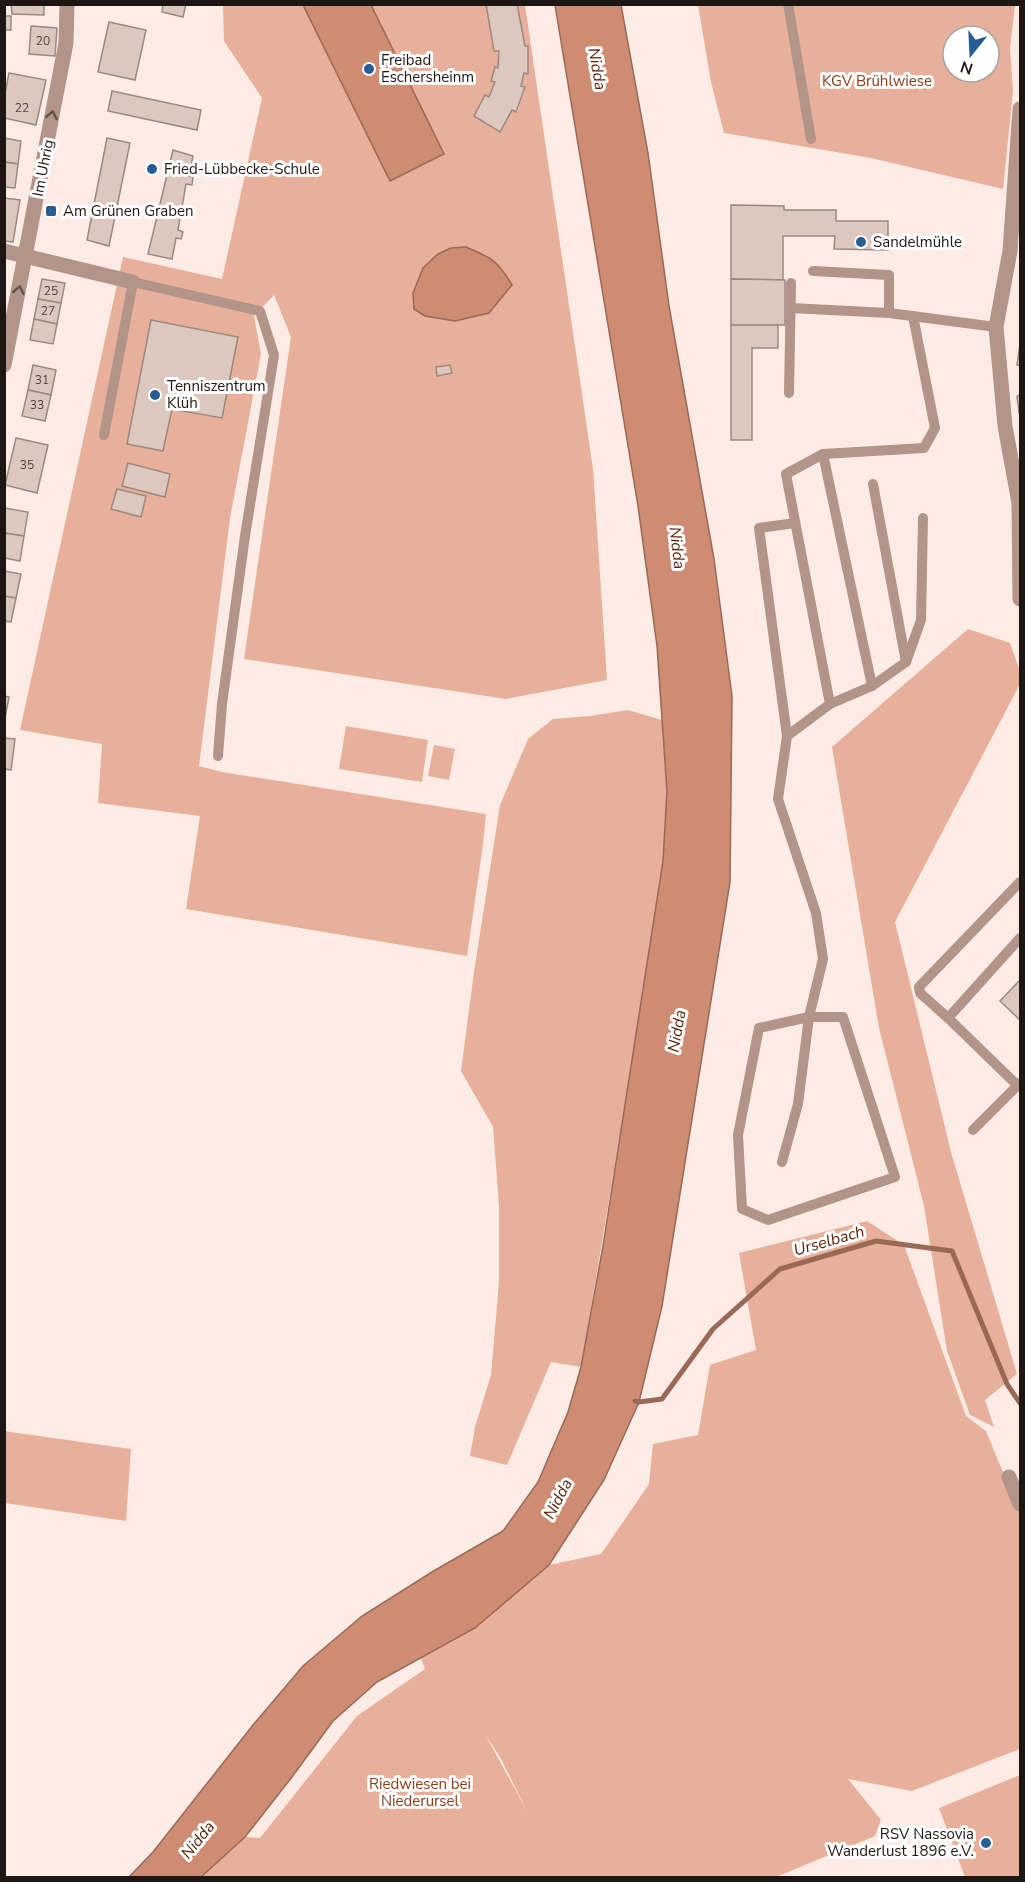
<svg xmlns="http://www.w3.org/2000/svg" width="1025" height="1882" font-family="'Nunito Sans',sans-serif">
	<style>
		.green { fill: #e8b09a; fill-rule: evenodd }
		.water { fill: #ce8c73; stroke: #996956; stroke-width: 1.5 }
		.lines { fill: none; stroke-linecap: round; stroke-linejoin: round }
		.stream { stroke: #996956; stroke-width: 5 }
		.building { fill: #ddc8c0; stroke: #9b8881; stroke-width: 1.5 }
		.lane { stroke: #b29489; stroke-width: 10 }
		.street { stroke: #b29489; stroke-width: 15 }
		.oneway { stroke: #604f48 }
		.poi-dot { fill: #265d96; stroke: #fff; stroke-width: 2 }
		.labels { text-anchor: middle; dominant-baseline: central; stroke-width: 6; stroke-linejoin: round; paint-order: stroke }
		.number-label { font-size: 12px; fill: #4d423e }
		.poi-label { font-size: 15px; fill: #1d1613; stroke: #fff; text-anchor: start }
		.park-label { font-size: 15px; fill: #893a17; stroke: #fff }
		.street-label { font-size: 15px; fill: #1d1613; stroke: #fff }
		.water-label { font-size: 16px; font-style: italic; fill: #581c01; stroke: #fff }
	</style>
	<rect width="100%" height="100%" fill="#fdece6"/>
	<g class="green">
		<polygon points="223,5 303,5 390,181 444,154 371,5 486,5 494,51 499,51 498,68 495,67 491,81 495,82 489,97 485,96 474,116 500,132 512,110 517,112 525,88 521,86 524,73 528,73 528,46 525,46 517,5 525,5 593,469 607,680 506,699 244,659 291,337 274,295 254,316 261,354 230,518 199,766 222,772 486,814 483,844 467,956 186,909 200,816 98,803 102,744 20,730 123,257 222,279 262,98 224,41"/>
		<path d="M698 5H1015L1010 49 1013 91 1003 189 871 158 724 133 711 82ZM953 36H989V72H953Z"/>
		<polygon points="968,629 1010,643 1020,671 1020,684 895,922 951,1152 1017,1374 985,1400 994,1427 970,1415 947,1351 924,1206 879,1028 832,747"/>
		<polygon points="628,710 662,720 667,791 663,861 623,1117 581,1367 551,1362 507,1465 470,1456 475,1427 491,1375 499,1282 499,1205 493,1127 461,1071 474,972 500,805 528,739 553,719 590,716"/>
		<polygon points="346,726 428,740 422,782 339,769"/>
		<polygon points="434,745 455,749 449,780 428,776"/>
		<path d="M867 1221 904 1245 966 1416 986 1431 1020 1514V1749L912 1791 848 1779 881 1820 875 1836 776 1877 201 1878 245 1837 260 1838 357 1716 425 1669 421 1658 475 1628 549 1565 601 1554 649 1484 653 1444 698 1435 710 1365 756 1350 739 1253ZM486 1736 500 1757 527 1811Z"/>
		<polygon points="4,1431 131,1449 126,1521 5,1503"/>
		<polygon points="1020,1775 1020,1877 965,1877 939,1808"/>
	</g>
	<g class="water">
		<polygon points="303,5 371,5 444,154 390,181"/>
		<polygon points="555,5 621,5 648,153 669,306 714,559 732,696 730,882 662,1306 639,1402 604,1480 549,1565 475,1628 377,1682 333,1721 292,1777 245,1837 201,1877 129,1877 153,1852 253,1725 303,1666 362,1616 432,1572 503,1531 538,1482 568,1412 581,1367 603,1246 663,861 667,791 657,646 638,506"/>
		<path d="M466 247C492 258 497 260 512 285L489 313 455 321 425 316 414 309 413 293 423 268 438 254 451 248Z"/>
	</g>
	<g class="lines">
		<polyline class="stream" points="635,1401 639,1402 662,1399 713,1329 780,1269 876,1241 952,1251 1007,1384 1020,1403"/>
	</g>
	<g class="building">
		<polygon points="11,4 44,4 44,15 12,14"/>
		<polygon points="163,4 186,4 183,17 162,12"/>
		<polygon points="486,4 517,4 525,46 528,46 528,74 524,73 521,86 525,87 516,112 512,110 500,132 474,116 485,95 489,97 495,82 491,81 495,67 498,68 499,51 494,51"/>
		<rect x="4" y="16" width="7" height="14"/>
		<polygon points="109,22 146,30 135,80 98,72"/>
		<polygon points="31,26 57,28 55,56 29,54"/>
		<polygon points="9,73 46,80 36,125 4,118 4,98"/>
		<polygon points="112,91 201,110 197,130 108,111"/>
		<polygon points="4,138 21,141 18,164 4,162"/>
		<polygon points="107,138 130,143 109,246 87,240"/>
		<polygon points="173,150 193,156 189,176 193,177 192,185 186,184 178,230 183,232 181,239 176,238 172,259 148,254"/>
		<polygon points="4,162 18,164 15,188 4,187"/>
		<polygon points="4,198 20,200 13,242 4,241"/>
		<polygon points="731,205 784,206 784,210 836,210 836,221 888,221 888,250 834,249 835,236 783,236 783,280 731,279"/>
		<polygon points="42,279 65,283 61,303 38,299"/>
		<polygon points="731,279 785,280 785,325 731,325"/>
		<polygon points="38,299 61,303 57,324 34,319"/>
		<polygon points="34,319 57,324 53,344 30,340"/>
		<polygon points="151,320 238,337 222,418 172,409 163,451 127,444"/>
		<polygon points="731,325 778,325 778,348 752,348 752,440 731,440"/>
		<polygon points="1020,344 1020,366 1017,365"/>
		<polygon points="33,365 56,370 51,395 28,390"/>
		<polygon points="450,365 452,373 437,376 436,367"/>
		<polygon points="28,390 51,395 45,421 22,416"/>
		<polygon points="1020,395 1020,413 1019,413 1017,396"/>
		<polygon points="16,438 48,445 37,493 5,485"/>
		<polygon points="128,463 170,474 165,497 122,486"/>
		<polygon points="117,489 146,496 141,517 111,509"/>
		<polygon points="4,508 28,512 24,536 4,533"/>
		<polygon points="4,533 24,536 20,561 4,558"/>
		<polygon points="4,571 21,574 16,598 4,596"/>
		<polygon points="4,596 16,598 11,622 4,621"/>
		<polygon points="4,696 9,697 4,723"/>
		<polygon points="4,738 15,739 11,770 4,769"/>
		<polygon points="1020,980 1020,1020 1000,1001"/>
	</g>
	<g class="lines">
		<g class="lane">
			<polyline points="788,4 811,139"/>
			<polyline points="813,271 889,275 889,313"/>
			<polyline points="791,308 889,313 996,327"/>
			<polyline points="789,393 791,283"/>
			<polyline points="104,435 133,282 260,311 274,355 245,536 222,704 218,756"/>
			<polyline points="823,454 872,686"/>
			<polyline points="873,484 906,662"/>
			<polyline points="830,704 872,686 906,662 921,620 923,518"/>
			<polyline points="787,736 759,528 795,523"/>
			<polygon points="809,1017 843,1017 895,1177 768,1220 742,1209 738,1135 759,1028"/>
			<polyline points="948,1018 1020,938"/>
			<polyline points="1018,1086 948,1018 920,993 919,987 1020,882"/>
			<polyline points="973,1130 1020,1083"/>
			<polyline points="782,1162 798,1104 809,1017 823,959 816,913 778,799 787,736 830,704 786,474 823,454 924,448 935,428 913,316"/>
		</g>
		<g class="street">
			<polyline points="1020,109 1010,251 996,327 1005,426 1019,503 1020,599"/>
			<polyline points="4,251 133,282"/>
			<polyline points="4,365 66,43 67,4"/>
			<polyline points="1009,1477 1020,1504"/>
		</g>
	</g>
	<defs><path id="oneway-chevron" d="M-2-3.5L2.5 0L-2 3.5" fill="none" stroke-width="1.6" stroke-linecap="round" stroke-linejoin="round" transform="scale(1.5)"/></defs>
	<g class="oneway">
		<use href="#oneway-chevron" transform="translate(52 115) rotate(-79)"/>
		<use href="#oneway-chevron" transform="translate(19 290) rotate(-79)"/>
	</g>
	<g class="poi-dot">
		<circle cx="369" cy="69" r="6"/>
		<circle cx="152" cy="169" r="6"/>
		<rect x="45" y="205" width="12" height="12" rx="3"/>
		<circle cx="861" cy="242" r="6"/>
		<circle cx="155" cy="395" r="6"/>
		<circle cx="986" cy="1843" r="6"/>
	</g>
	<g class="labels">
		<g class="number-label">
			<text x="43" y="41">20</text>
			<text x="22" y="108">22</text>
			<text x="51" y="291">25</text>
			<text x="48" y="311">27</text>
			<text x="42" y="380">31</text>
			<text x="37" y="405">33</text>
			<text x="27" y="465">35</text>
		</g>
		<g class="poi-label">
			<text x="381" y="60">Freibad<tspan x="381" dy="17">Eschersheinm</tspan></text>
			<text x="164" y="169">Fried-Lübbecke-Schule</text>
			<text x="63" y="211">Am Grünen Graben</text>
			<text x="873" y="242">Sandelmühle</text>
			<text x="167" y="386">Tenniszentrum<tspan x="167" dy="17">Klüh</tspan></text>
			<text x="974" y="1834" text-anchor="end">RSV Nassovia<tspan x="974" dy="17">Wanderlust 1896 e.V.</tspan></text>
		</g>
		<g class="park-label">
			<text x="877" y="81">KGV Brühlwiese</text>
			<text x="420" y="1784">Riedwiesen bei<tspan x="420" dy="17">Niederursel</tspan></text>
		</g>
		<g class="street-label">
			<text transform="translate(43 168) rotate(-79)">Im Uhrig</text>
		</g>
		<g class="water-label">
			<text transform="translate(597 69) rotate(80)">Nidda</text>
			<text transform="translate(677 548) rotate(83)">Nidda</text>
			<text transform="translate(677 1031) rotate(-80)">Nidda</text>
			<text transform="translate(829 1241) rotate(-16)">Urselbach</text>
			<text transform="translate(558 1499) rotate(-62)">Nidda</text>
			<text transform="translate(198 1840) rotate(-51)">Nidda</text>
		</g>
	</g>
	<rect width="1025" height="1882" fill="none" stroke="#1d1613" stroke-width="12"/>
	<g transform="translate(971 54) rotate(198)"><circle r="28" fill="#ffffff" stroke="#a5a2a1" stroke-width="1.5"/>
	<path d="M0-4.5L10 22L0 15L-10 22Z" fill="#265d96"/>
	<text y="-9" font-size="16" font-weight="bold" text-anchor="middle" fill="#1d1613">N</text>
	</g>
</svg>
